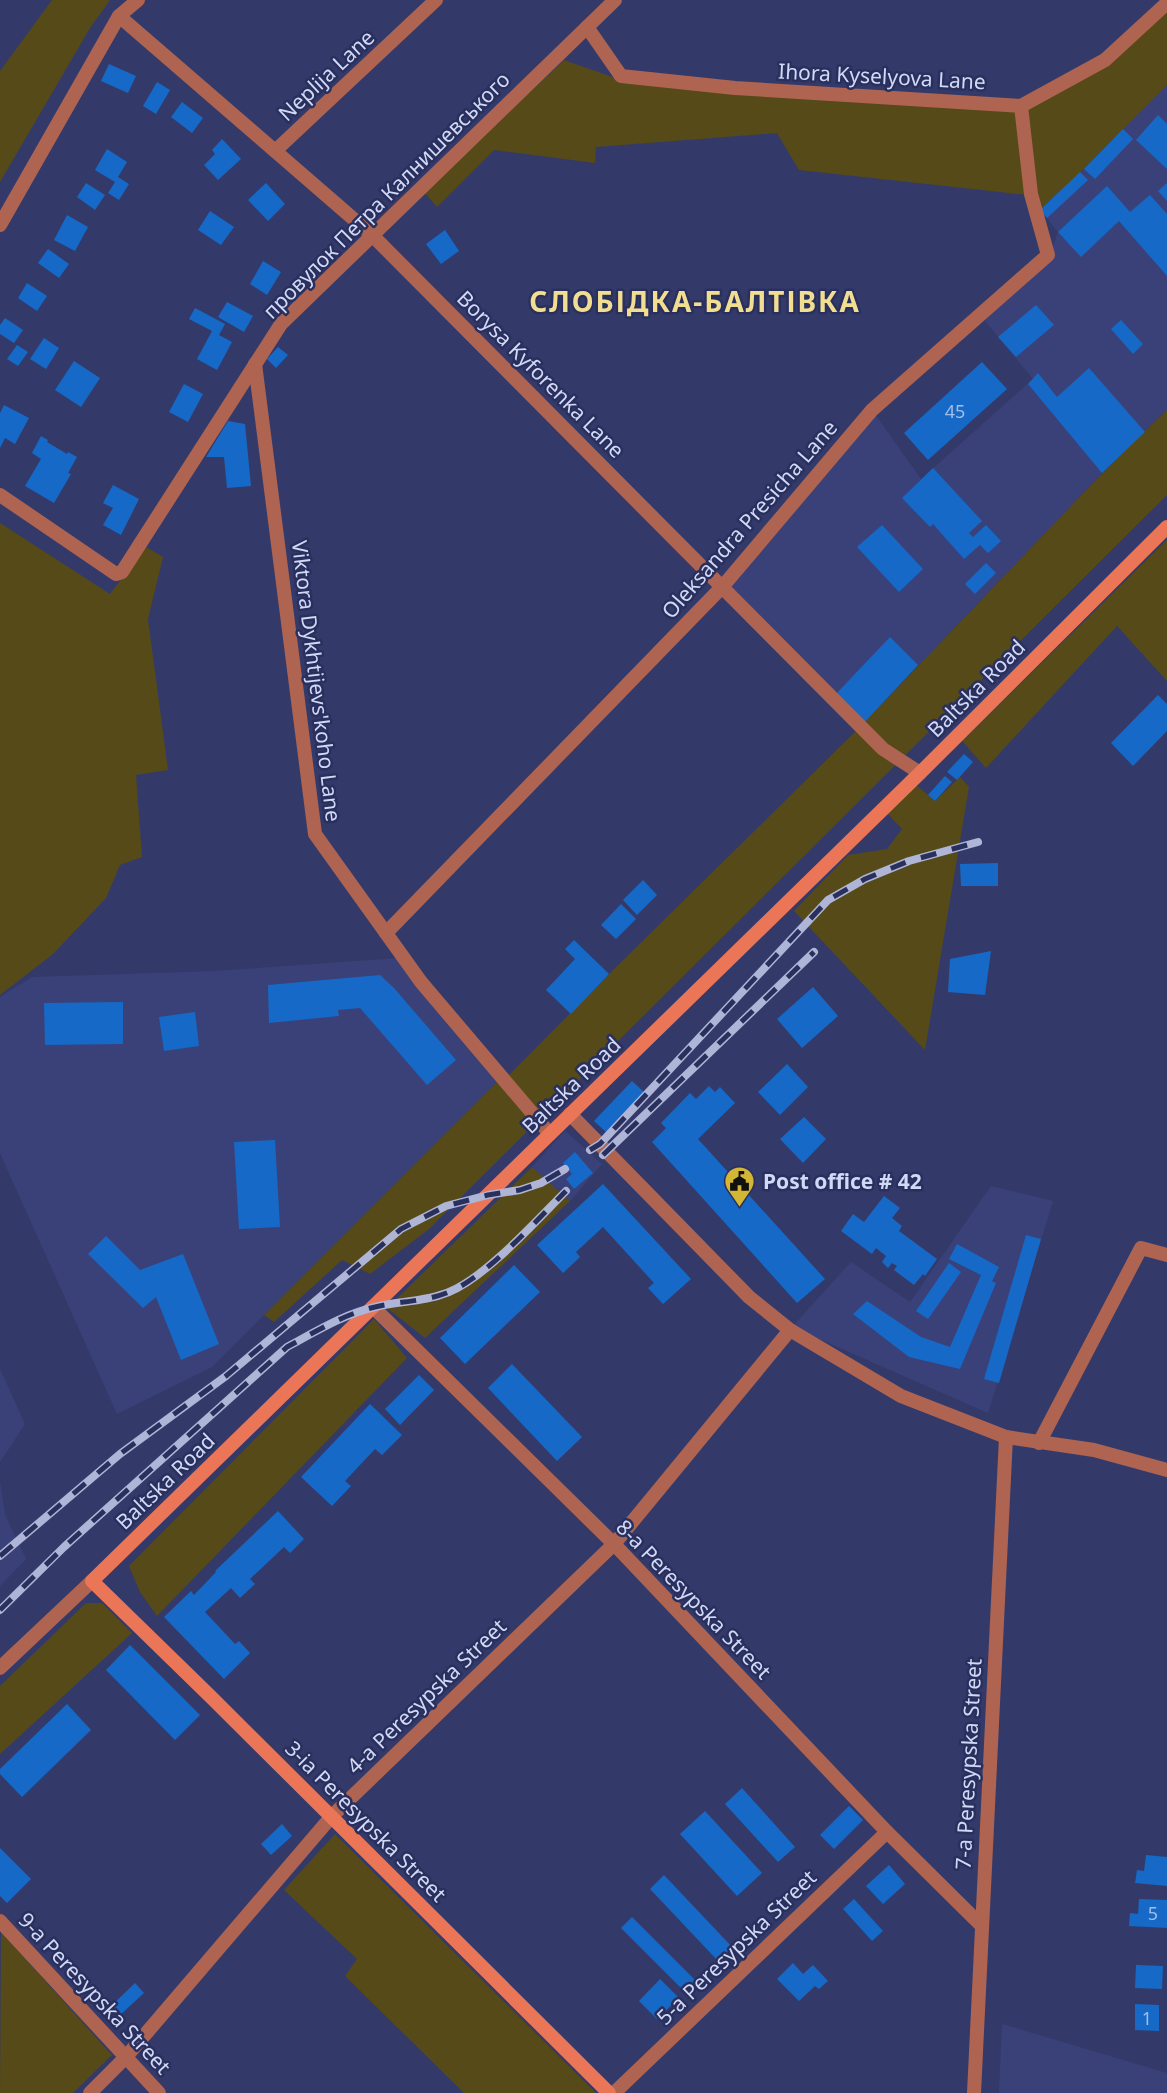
<svg xmlns="http://www.w3.org/2000/svg" width="1167" height="2093" font-family="'Noto Sans',sans-serif">
	<style>
		.built { fill: #3a4178 }
		.green { fill: #564a18 }
		.building { fill: #1669c7 }
		.lines { fill: none; stroke-linecap: round; stroke-linejoin: round }
		.street { stroke: #ae6451; stroke-width: 14 }
		.secondary { stroke: #ea7557; stroke-width: 14 }
		.rail-casing { stroke: #aeb5d6; stroke-width: 8 }
		.rail { stroke: #2a305e; stroke-width: 5; stroke-dasharray: 16; stroke-linecap: butt }
		.labels { text-anchor: middle; dominant-baseline: central; stroke-width: 5; stroke-linejoin: round; paint-order: stroke }
		.number-label { font-size: 18px; fill: #a3bdea }
		.street-label { font-size: 21px; fill: #d2d9f6; stroke: #2a305e }
		.poi-label { font-size: 21px; font-weight: bold; fill: #d2d9f6; stroke: #2a305e; text-anchor: start }
		.district-label { font-size: 28px; font-weight: bold; letter-spacing: 2px; fill: #f2de90; stroke: #2a305e }
	</style>
	<rect width="100%" height="100%" fill="#333a6a"/>
	<g class="built">
		<polygon points="1167,85 1167,410 1112,463 863,724 727,585 874,413 921,479 1033,379 981,316 1049,257 1058,232 1040,210 1084,169"/>
		<polygon points="400,958 501,1078 212,1367 117,1414 0,1153 0,997 32,977 217,971"/>
		<polygon points="565,1131 602,1164 570,1201 532,1167"/>
		<polygon points="991,1186 1053,1201 988,1413 792,1327 851,1262 910,1302"/>
		<polygon points="0,1369 25,1424 0,1462"/>
		<polygon points="0,1481 5,1515 26,1559 0,1586"/>
		<polygon points="1002,2024 1167,2073 1167,2093 999,2093"/>
	</g>
	<g class="green">
		<polygon points="52,0 110,0 90,28 0,182 0,71"/>
		<polygon points="1167,8 1167,85 1084,169 1040,210 1026,110"/>
		<polygon points="564,60 621,80 1019,109 1028,195 799,170 777,133 596,147 595,163 494,150 437,207 424,192"/>
		<polygon points="1167,410 1167,495 429,1229 370,1274 342,1260 274,1322 264,1315 501,1078 507,1077 609,974 857,730 1112,463"/>
		<polygon points="0,523 110,594 146,547 163,557 148,619 168,770 136,775 142,857 120,865 106,898 53,954 0,995"/>
		<polygon points="1167,540 1167,681 1117,626 986,768 962,741"/>
		<polygon points="960,777 969,787 925,1050 794,911 848,855 887,849 902,829 887,813 915,784 935,801"/>
		<polygon points="532,1167 570,1201 425,1338 387,1308"/>
		<polygon points="374,1319 407,1358 157,1616 140,1592 129,1566"/>
		<polygon points="86,1603 102,1603 132,1633 0,1754 0,1686"/>
		<polygon points="335,1834 596,2093 464,2093 345,1976 357,1959 284,1890"/>
		<polygon points="1,1932 112,2055 73,2093 0,2093"/>
	</g>
	<g class="building">
		<polygon points="109,64 136,76 128,93 101,81"/>
		<polygon points="157,82 170,90 156,114 143,106"/>
		<polygon points="182,102 203,118 192,133 171,117"/>
		<polygon points="1158,115 1167,124 1167,169 1136,140"/>
		<polygon points="1123,129 1133,139 1095,179 1084,169"/>
		<polygon points="222,139 241,159 218,180 204,165 215,154 212,150"/>
		<polygon points="107,149 127,162 118,177 129,184 119,200 108,193 115,182 95,170"/>
		<polygon points="1080,172 1088,180 1047,218 1040,210"/>
		<polygon points="86,183 105,195 95,210 77,197"/>
		<polygon points="266,183 285,204 268,221 248,200"/>
		<polygon points="1167,183 1167,201 1158,191"/>
		<polygon points="1107,186 1130,212 1150,195 1167,214 1167,276 1119,221 1081,257 1058,232"/>
		<polygon points="210,211 234,227 221,245 198,230"/>
		<polygon points="67,215 88,227 75,251 54,240"/>
		<polygon points="445,230 459,251 441,264 426,244"/>
		<polygon points="48,249 69,264 59,278 38,263"/>
		<polygon points="263,261 281,272 267,295 250,284"/>
		<polygon points="27,283 47,296 37,311 18,298"/>
		<polygon points="227,302 253,316 244,332 218,317"/>
		<polygon points="1036,305 1054,325 1016,357 998,337"/>
		<polygon points="195,308 225,324 219,335 232,342 217,370 197,359 212,331 189,319"/>
		<polygon points="5,318 23,330 14,343 0,334 0,325"/>
		<polygon points="1121,320 1143,344 1133,354 1111,329"/>
		<polygon points="44,338 59,348 46,369 30,359"/>
		<polygon points="17,345 28,352 18,366 7,359"/>
		<polygon points="278,347 288,355 276,368 267,359"/>
		<polygon points="74,361 100,378 81,407 55,390"/>
		<polygon points="982,362 1007,389 928,460 904,433"/>
		<polygon points="1089,368 1145,432 1102,473 1028,384 1038,373 1057,397"/>
		<polygon points="184,384 203,394 188,422 169,412"/>
		<polygon points="4,405 29,418 15,444 5,438 0,448 0,413"/>
		<polygon points="228,421 245,424 251,486 227,488 224,457 206,457"/>
		<polygon points="41,436 48,440 47,442 67,454 68,452 77,457 68,473 71,474 54,503 25,486 41,459 32,453"/>
		<polygon points="933,468 982,521 969,533 973,537 986,525 1001,541 988,553 980,545 964,559 933,524 930,527 902,498"/>
		<polygon points="113,485 139,499 121,535 103,525 113,508 103,503"/>
		<polygon points="882,525 923,569 899,592 857,547"/>
		<polygon points="986,563 996,573 975,594 965,584"/>
		<polygon points="890,637 918,665 863,724 835,695"/>
		<polygon points="1158,695 1167,704 1167,731 1133,766 1111,743"/>
		<polygon points="964,754 973,762 957,780 947,772"/>
		<polygon points="945,776 952,782 935,801 928,795"/>
		<polygon points="998,863 998,886 961,886 960,864"/>
		<polygon points="643,880 657,895 637,915 623,900"/>
		<polygon points="621,904 636,919 616,939 601,925"/>
		<polygon points="574,940 609,974 571,1014 546,990 575,959 565,949"/>
		<polygon points="991,951 985,995 948,992 950,959"/>
		<polygon points="380,975 394,988 456,1060 427,1085 360,1008 338,1010 339,1016 269,1023 268,985"/>
		<polygon points="813,987 838,1016 802,1048 777,1019"/>
		<polygon points="123,1002 123,1044 45,1045 44,1003"/>
		<polygon points="195,1012 199,1046 164,1051 159,1017"/>
		<polygon points="787,1064 808,1087 780,1115 758,1092"/>
		<polygon points="632,1081 644,1092 606,1132 594,1121"/>
		<polygon points="709,1086 715,1092 720,1087 735,1103 698,1139 825,1279 797,1303 652,1142 666,1128 661,1123 690,1093 696,1099"/>
		<polygon points="804,1117 826,1139 803,1163 780,1139"/>
		<polygon points="275,1140 280,1227 239,1229 234,1142"/>
		<polygon points="575,1152 593,1173 574,1189 566,1179 572,1174 563,1163"/>
		<polygon points="603,1184 691,1279 663,1304 648,1288 654,1283 603,1227 576,1252 580,1257 563,1273 537,1245"/>
		<polygon points="884,1196 900,1208 892,1218 902,1226 899,1231 937,1259 925,1276 923,1274 914,1285 894,1270 897,1266 892,1263 888,1268 882,1262 886,1256 876,1248 872,1254 841,1231 853,1214 864,1222"/>
		<polygon points="1026,1235 1041,1239 999,1383 984,1379"/>
		<polygon points="106,1236 140,1270 183,1254 219,1344 181,1360 156,1297 143,1308 88,1254"/>
		<polygon points="957,1244 999,1267 992,1281 996,1283 960,1369 909,1357 853,1314 867,1301 921,1337 950,1347 981,1275 949,1259"/>
		<polygon points="949,1263 961,1272 928,1319 916,1311"/>
		<polygon points="514,1265 540,1292 465,1364 440,1338"/>
		<polygon points="512,1364 582,1437 557,1461 488,1388"/>
		<polygon points="419,1375 434,1390 400,1425 385,1409"/>
		<polygon points="370,1404 402,1435 382,1455 375,1449 345,1481 351,1486 332,1506 301,1477"/>
		<polygon points="278,1511 304,1539 290,1553 284,1547 250,1579 255,1584 240,1598 231,1588 205,1612 235,1644 239,1641 250,1653 224,1679 164,1617 191,1591 194,1595 216,1572 215,1571"/>
		<polygon points="130,1645 200,1715 175,1740 106,1670"/>
		<polygon points="67,1704 91,1730 22,1797 0,1774 0,1769"/>
		<polygon points="742,1788 795,1847 778,1862 725,1804"/>
		<polygon points="849,1806 863,1820 834,1849 820,1835"/>
		<polygon points="705,1811 762,1873 737,1896 680,1834"/>
		<polygon points="282,1824 292,1836 271,1855 261,1844"/>
		<polygon points="0,1848 31,1879 7,1903 0,1896"/>
		<polygon points="1146,1855 1167,1857 1167,1886 1135,1883 1137,1870 1144,1871"/>
		<polygon points="889,1865 905,1884 883,1904 866,1886"/>
		<polygon points="664,1875 733,1948 719,1962 650,1889"/>
		<polygon points="854,1899 883,1931 872,1941 843,1909"/>
		<polygon points="1139,1899 1167,1900 1167,1928 1129,1926 1130,1913 1138,1914"/>
		<polygon points="632,1917 696,1981 685,1992 621,1928"/>
		<polygon points="793,1963 803,1974 813,1965 828,1981 819,1989 815,1986 799,2001 777,1979"/>
		<polygon points="1136,1965 1163,1966 1162,1989 1135,1988"/>
		<polygon points="660,1979 679,1998 657,2019 639,2001"/>
		<polygon points="135,1983 144,1993 118,2017 109,2008"/>
		<polygon points="1135,2004 1159,2005 1159,2031 1135,2030"/>
	</g>
	<g class="lines">
		<g class="street">
			<polyline points="119,16 372,235 883,749 920,773"/>
			<polyline points="587,27 621,76 735,88 1021,106 1105,60 1167,3"/>
			<polyline points="275,151 436,0"/>
			<polyline points="0,225 119,16 138,0"/>
			<polyline points="255,364 315,834 421,982 550,1134"/>
			<polyline points="0,495 116,574 122,572 281,324 615,0"/>
			<polyline points="386,933 723,586 872,410 1048,255 1031,194 1021,106"/>
			<polyline points="570,1114 749,1297 790,1330 901,1396 1006,1437 1094,1450 1167,1470"/>
			<polyline points="373,1307 614,1544 887,1832 981,1925"/>
			<polyline points="1039,1443 1141,1248 1167,1255"/>
			<polyline points="0,1668 92,1581"/>
			<polyline points="0,1921 159,2093"/>
			<polyline points="90,2093 125,2058 332,1816 614,1544 790,1330"/>
			<polyline points="614,2093 887,1832"/>
			<polyline points="974,2093 1006,1437"/>
		</g>
		<polyline class="secondary" points="609,2093 211,1697 92,1581 920,773 1167,527"/>
		<defs>
			<g id="rail">
				<polyline points="590,1150 600,1144 828,900 865,879 909,861 978,842"/>
				<polyline points="603,1155 814,952"/>
				<polyline points="0,1556 120,1454 226,1376 401,1229 446,1206 488,1195 520,1190 541,1183 565,1169"/>
				<path d="M0 1610 64 1547 287 1347C315 1332 344 1314 375 1307 399 1301 425 1302 449 1292 486 1277 536 1221 566 1191"/>
			</g>
		</defs>
		<use href="#rail" class="rail-casing"/>
		<use href="#rail" class="rail"/>
	</g>
	<defs>
		<symbol id="civic-pin" viewBox="-11 -11 22 30"><path d="M0 17L-7.5 6A9.5 9.5 0 1 1 7.5 6Z" fill="#d4b635" stroke="#2a305e"/><path d="M-.6-6.5H3V-4.5H.6V-3L4-1V1h2V6H-6V1h2V-1L-.6-3ZM-1.2 2.5V6h2.4V2.5Z" fill="#111"/></symbol>
	</defs>
	<g fill-rule="evenodd">
		<use href="#civic-pin" x="722" y="1164" width="35" height="47"/>
	</g>
	<g class="labels">
		<g class="number-label">
			<text x="955" y="411">45</text>
			<text x="1153" y="1913">5</text>
			<text x="1147" y="2018">1</text>
		</g>
		<g class="street-label">
			<text transform="translate(326 75) rotate(-43)">Neplija Lane</text>
			<text transform="translate(882 76) rotate(3)">Ihora Kyselyova Lane</text>
			<text transform="translate(386 195) rotate(-45)">провулок Петра Калнишевського</text>
			<text transform="translate(541 374) rotate(45)">Borysa Kyforenka Lane</text>
			<text transform="translate(749 519) rotate(-49)">Oleksandra Presicha Lane</text>
			<text transform="translate(317 681) rotate(83)">Viktora Dykhtijevs'koho Lane</text>
			<text transform="translate(976 688) rotate(-45)">Baltska Road</text>
			<text transform="translate(571 1085) rotate(-44)">Baltska Road</text>
			<text transform="translate(165 1481) rotate(-44)">Baltska Road</text>
			<text transform="translate(694 1599) rotate(46)">8-a Peresypska Street</text>
			<text transform="translate(426 1696) rotate(-44)">4-a Peresypska Street</text>
			<text transform="translate(968 1764) rotate(-87)">7-a Peresypska Street</text>
			<text transform="translate(366 1821) rotate(45)">3-ia Peresypska Street</text>
			<text transform="translate(736 1947) rotate(-44)">5-a Peresypska Street</text>
			<text transform="translate(95 1993) rotate(47)">9-a Peresypska Street</text>
		</g>
		<g class="poi-label">
			<text x="763" y="1181">Post office # 42</text>
		</g>
		<g class="district-label">
			<text x="695" y="301">СЛОБІДКА-БАЛТІВКА</text>
		</g>
	</g>
</svg>
